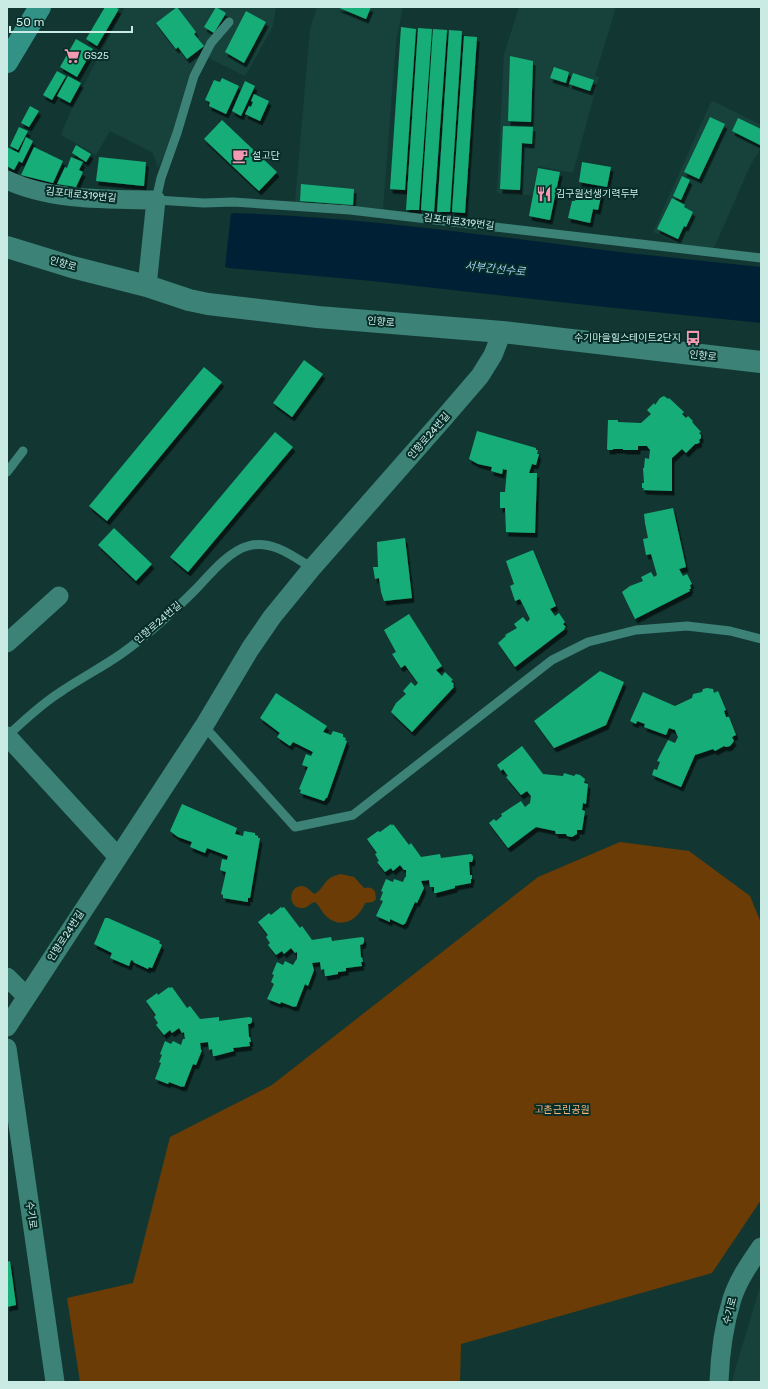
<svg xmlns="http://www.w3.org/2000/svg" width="768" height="1389" font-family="Rubik,'Noto Sans KR',sans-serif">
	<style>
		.built { fill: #16423b }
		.green { fill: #6b3c05 }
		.water { fill: #002036 }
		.building { fill: #17ad78; filter: url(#shadow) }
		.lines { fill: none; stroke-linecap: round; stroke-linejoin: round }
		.service { stroke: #3c8277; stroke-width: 9 }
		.minor { stroke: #3c8277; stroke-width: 19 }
		.tertiary { stroke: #3c8277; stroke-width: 22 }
		.primary { stroke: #319285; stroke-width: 22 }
		.labels { text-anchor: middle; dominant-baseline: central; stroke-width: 4; stroke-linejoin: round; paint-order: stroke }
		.poi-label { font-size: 10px; fill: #c9ebe4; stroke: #062d28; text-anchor: start }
		.street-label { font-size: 10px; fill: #c9ebe4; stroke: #062d28 }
		.park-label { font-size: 10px; fill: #f5b67e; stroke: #062d28 }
		.water-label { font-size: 11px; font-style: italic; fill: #a4d1f4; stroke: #062d28 }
	</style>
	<defs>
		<filter id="shadow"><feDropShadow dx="2.5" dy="4.5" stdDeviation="0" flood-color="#0009"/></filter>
	</defs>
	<rect width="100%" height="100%" fill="#123732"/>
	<g class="built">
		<polygon points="125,7 276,7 273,25 270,32 245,76 200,54 189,75 170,142 158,168 153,153 110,131 96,155 61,135 73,105"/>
		<polygon points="317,7 403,7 396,41 383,209 295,202 310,29"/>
		<polygon points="519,7 616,7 595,76 599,77 573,173 538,166 532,195 497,193 504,54"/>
		<polygon points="713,101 761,125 761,148 751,164 714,248 681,245 653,232 711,102"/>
		<polygon points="761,1284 761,1382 733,1382 732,1380"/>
	</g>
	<g class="green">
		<polygon points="620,842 689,851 750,896 761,923 761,1200 712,1273 461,1344 460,1382 80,1382 67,1298 133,1283 170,1137 272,1085 538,877"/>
		<path d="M341 874 354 877 364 888C369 887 371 887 375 891L376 899 373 902 365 903C359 919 342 930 327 917 322 913 320 906 315 902 310 903 307 909 301 908 288 907 288 887 301 886 308 886 310 892 315 894 327 885 323 878 341 874Z"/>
	</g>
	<path class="water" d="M235 213C356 217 476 234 596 249 651 256 706 261 761 267V323L596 306 372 281 229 268 225 267 231 214Z"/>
	<g class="building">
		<polygon points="105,7 114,7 119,9 97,46 86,39"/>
		<polygon points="177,7 196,32 194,34 204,46 187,59 178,47 176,49 156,23"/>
		<polygon points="216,7 226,13 214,33 204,27"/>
		<polygon points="337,7 371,7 366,19"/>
		<polygon points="246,11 266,22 244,63 225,52"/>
		<polygon points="401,27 416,29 405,190 390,189"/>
		<polygon points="418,28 432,29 419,210 406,210"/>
		<polygon points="433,29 447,30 434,212 421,210"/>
		<polygon points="449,30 462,31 450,212 437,212"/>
		<polygon points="464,36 477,37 465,213 452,212"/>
		<polygon points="76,39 93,49 77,77 60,67"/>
		<polygon points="510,56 533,61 531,122 508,121"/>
		<polygon points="554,67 569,72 566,83 550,78"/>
		<polygon points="57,71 66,76 52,100 43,95"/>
		<polygon points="573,73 594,80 590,91 569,84"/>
		<polygon points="68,76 81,83 70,103 57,96"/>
		<polygon points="222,78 239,86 226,114 209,106 210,102 205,100 214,80 220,82"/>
		<polygon points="245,81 255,86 241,116 232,111"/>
		<polygon points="254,94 269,101 260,121 245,114 249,106 251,107 253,102 251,101"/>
		<polygon points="30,106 39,111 29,127 21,123"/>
		<polygon points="710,117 725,124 699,179 684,172"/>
		<polygon points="738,118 761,129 761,142 760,145 732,131"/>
		<polygon points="222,120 277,172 259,191 204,139"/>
		<polygon points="503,126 533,127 532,144 522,143 520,190 500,189"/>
		<polygon points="19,127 28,131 18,150 10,146"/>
		<polygon points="26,137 33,141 22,163 19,161 14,170 7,166 7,147 19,153"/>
		<polygon points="76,145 91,154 86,162 72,153"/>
		<polygon points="34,147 63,161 53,183 21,175"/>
		<polygon points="71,157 83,162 79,170 83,172 76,187 57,184 65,167 67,168"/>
		<polygon points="99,157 146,162 144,186 96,181"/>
		<polygon points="582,162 611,167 607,187 579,182"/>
		<polygon points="538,168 560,172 550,220 529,216"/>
		<polygon points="682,176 690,180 681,200 673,196"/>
		<polygon points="301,184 354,189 353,205 300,201"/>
		<polygon points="578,187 602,192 598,210 593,209 590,223 568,218 572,201 575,201"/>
		<polygon points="672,198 685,205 684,207 693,212 686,227 684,226 678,239 657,229"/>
		<polygon points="304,360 323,374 292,417 273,403"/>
		<polygon points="204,367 222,382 107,521 89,506"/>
		<polygon points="664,396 668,399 669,398 684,412 682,414 686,418 688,416 693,421 692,422 701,432 699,433 701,435 701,438 699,440 700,442 697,444 695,444 686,453 682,449 672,458 672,491 643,490 644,488 642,488 642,483 644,483 643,468 644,468 645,458 649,459 650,450 647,446 638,446 638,450 623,450 623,449 613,449 613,450 608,450 607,449 608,420 618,420 618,422 641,423 651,414 647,410 654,403 655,405 660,398"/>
		<polygon points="477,431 536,448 536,450 538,450 537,454 539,454 536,465 532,464 529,473 537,473 535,533 506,532 505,508 500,508 500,492 505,492 507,470 503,469 502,474 491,471 492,467 478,464 469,459"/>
		<polygon points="275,432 293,447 188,572 170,557"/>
		<polygon points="673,508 686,567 679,569 683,576 687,574 692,584 690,585 691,589 689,589 690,591 635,619 622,592 630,586 643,581 641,577 651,572 654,577 657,575 651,554 646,555 643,539 648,538 645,523 644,514"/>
		<polygon points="114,528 152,564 136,581 98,545"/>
		<polygon points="405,538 412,598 384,601 381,592 379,578 375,579 373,567 378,567 377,542"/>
		<polygon points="533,550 556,606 550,609 555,616 559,613 565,622 563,624 566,627 564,628 565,629 515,667 498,643 506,636 505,635 517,628 514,624 523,617 527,622 530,619 520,599 515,601 510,586 514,584 506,561"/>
		<polygon points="409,614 442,666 436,670 442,676 445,672 453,680 451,681 454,684 453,686 454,687 412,732 391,712 396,703 406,694 403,691 411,682 415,686 418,683 405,665 401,668 392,654 396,652 384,630"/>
		<polygon points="600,671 624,682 606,725 554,748 534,721"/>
		<polygon points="707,688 713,689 714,693 718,691 726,710 724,711 726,717 729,717 736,735 732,737 734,741 730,746 726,747 724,746 715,751 713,749 695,755 681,787 652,775 654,769 657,770 660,762 657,761 668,740 675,743 678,737 675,730 669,728 666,735 644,727 645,724 637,721 636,724 630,721 643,692 675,706 692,698 693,694 702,692 703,689"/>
		<polygon points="276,693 327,726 323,732 331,735 333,731 343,734 343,737 346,738 345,740 347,741 327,798 326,798 324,801 300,793 301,790 299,789 308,767 302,765 306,754 311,756 313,752 293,742 290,746 277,737 280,733 260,718"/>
		<polygon points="522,746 543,774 563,776 564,773 574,776 576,774 580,775 585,779 584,783 588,784 586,804 583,803 582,810 585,811 582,830 577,830 577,834 575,835 572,837 567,836 566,834 556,834 555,831 536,827 508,848 489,823 494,819 496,821 502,816 501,814 521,801 525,807 530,803 531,796 527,791 521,795 506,777 508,776 503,769 501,771 497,765"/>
		<polygon points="182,804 237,828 235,834 243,836 244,831 255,833 255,835 258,836 258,838 260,838 250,898 248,898 248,902 223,898 223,895 221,894 226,872 220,870 222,859 227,860 228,856 207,848 205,853 190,847 192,842 178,837 170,831"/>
		<polygon points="391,824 392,826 393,824 409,845 411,843 421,857 440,854 441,858 471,854 473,856 473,859 472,862 469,862 470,875 472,875 472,879 471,879 471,883 455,886 455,888 436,893 434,893 434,887 430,887 429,880 421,881 424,888 417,903 415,902 405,924 404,924 403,925 390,919 390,922 376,916 383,901 380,900 383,892 381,891 386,879 393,882 394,879 403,882 405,877 406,877 406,870 404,870 400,865 393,871 391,868 385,872 377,862 379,861 375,854 377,853 367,839 378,831 380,832"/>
		<polygon points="281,907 282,908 284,907 300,928 302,926 312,940 331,937 332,941 362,937 364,938 364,942 363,944 360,945 361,958 362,957 363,962 361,962 362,966 346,968 346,971 338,972 338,974 327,976 325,976 324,969 321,970 320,962 312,963 314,970 308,986 305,984 296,1007 295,1006 294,1007 281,1002 280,1004 267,999 274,984 271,982 274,975 272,974 277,962 283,965 285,961 293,965 296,960 297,959 297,952 295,953 291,948 284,954 282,951 276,955 268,945 270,943 266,937 268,935 258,922 269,913 271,915"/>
		<polygon points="105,918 108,918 160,941 159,943 162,945 152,968 149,967 148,969 133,962 134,961 131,960 129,966 110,958 112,953 94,944"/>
		<polygon points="169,987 170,988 172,987 187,1008 190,1006 200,1019 219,1017 219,1021 249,1017 252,1018 252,1022 250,1024 248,1024 249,1037 250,1037 251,1042 249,1042 250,1046 233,1048 234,1051 215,1056 213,1056 212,1049 209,1050 208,1042 200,1043 201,1050 202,1050 196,1065 193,1064 184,1087 182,1086 182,1087 169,1082 168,1084 155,1079 161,1063 159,1062 162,1055 160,1054 165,1041 171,1044 173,1041 181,1045 183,1039 185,1039 184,1032 182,1033 179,1028 172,1033 170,1030 164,1035 156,1025 158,1023 154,1017 156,1015 146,1001 157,993 158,995"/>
		<polygon points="10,1261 16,1305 7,1307 7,1262"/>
	</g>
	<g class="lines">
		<g class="service">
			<polyline points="229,22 211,43 194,76 177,133 161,178 156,200 204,203 233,202 350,210 761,258"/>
			<polyline points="7,472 23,451"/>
			<polyline points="204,726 295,827 353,815 552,660 588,642 636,630 687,626 730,631 761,639"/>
			<path d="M7 736C24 721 40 705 59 693 79 679 101 668 121 654 148 635 173 612 197 588 210 574 229 551 248 546 271 539 293 556 312 568"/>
		</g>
		<g class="minor">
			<path d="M7 180C51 201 108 199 156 200L147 286"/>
			<polyline points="7,643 59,596"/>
			<polyline points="7,736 118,857"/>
			<polyline points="7,977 26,996"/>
			<polyline points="7,1027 204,726 250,649 272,617 312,568 443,419 480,376 493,355 502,332"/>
			<polyline points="7,1048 55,1382"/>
			<path d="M719 1382C720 1354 724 1325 732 1299 738 1280 750 1263 761 1247"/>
		</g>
		<polyline class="tertiary" points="7,247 72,267 147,286 189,300 208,304 318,317 502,332 761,362"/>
		<polyline class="primary" points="7,62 40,7"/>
	</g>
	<defs>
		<symbol id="supermarket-bare" viewBox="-9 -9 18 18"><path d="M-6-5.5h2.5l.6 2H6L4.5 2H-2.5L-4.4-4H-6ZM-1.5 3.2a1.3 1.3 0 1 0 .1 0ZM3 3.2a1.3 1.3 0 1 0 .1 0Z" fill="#f19ab2" stroke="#062d28" stroke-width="2.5" paint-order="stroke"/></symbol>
		<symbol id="cafe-bare" viewBox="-9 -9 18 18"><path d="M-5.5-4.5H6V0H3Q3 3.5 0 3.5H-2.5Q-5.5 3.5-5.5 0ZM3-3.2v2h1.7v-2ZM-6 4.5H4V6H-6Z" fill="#f19ab2" stroke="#062d28" stroke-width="2.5" paint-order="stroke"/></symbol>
		<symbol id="restaurant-bare" viewBox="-9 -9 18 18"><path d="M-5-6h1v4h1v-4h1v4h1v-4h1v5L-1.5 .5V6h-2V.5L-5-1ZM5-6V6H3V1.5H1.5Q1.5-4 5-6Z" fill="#f19ab2" stroke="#062d28" stroke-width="2.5" paint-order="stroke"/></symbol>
		<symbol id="bus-bare" viewBox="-9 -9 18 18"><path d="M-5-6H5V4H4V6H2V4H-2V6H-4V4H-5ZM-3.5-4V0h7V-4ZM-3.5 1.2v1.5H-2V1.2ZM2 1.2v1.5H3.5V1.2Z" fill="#f19ab2" stroke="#062d28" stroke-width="2.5" paint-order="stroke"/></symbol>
	</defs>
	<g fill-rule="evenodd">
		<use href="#supermarket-bare" x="61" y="45" width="22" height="22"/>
		<use href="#cafe-bare" x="229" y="145" width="22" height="22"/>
		<use href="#restaurant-bare" x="533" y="183" width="22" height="22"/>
		<use href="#bus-bare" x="682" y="327" width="22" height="22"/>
	</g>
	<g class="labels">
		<g class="poi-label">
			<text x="84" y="56">GS25</text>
			<text x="252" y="156">설고단</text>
			<text x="556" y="194">김구원선생기력두부</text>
			<text x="681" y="338" text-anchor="end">수기마을힐스테이트2단지</text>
		</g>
		<g class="street-label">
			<text transform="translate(81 195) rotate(6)">김포대로319번길</text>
			<text transform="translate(459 222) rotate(7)">김포대로319번길</text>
			<text transform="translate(63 264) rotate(16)">인향로</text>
			<text transform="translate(381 322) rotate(5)">인향로</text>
			<text transform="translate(703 356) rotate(6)">인향로</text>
			<text transform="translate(429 436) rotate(-49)">인향로24번길</text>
			<text transform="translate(158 623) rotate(-41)">인향로24번길</text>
			<text transform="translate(66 936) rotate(-57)">인향로24번길</text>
			<text transform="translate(31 1215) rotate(82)">수기로</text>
			<text transform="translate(730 1311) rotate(-75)">수기로</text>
		</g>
		<g class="park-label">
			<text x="562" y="1110">고촌근린공원</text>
		</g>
		<g class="water-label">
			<text transform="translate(495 269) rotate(6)">서부간선수로</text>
		</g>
	</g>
	<rect width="768" height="1389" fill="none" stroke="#c9ebe4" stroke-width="16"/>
	<path d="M10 26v6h122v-6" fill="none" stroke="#c9ebe4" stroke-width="2"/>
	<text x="16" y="26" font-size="12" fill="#c9ebe4" stroke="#062d28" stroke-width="3" paint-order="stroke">50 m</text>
</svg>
